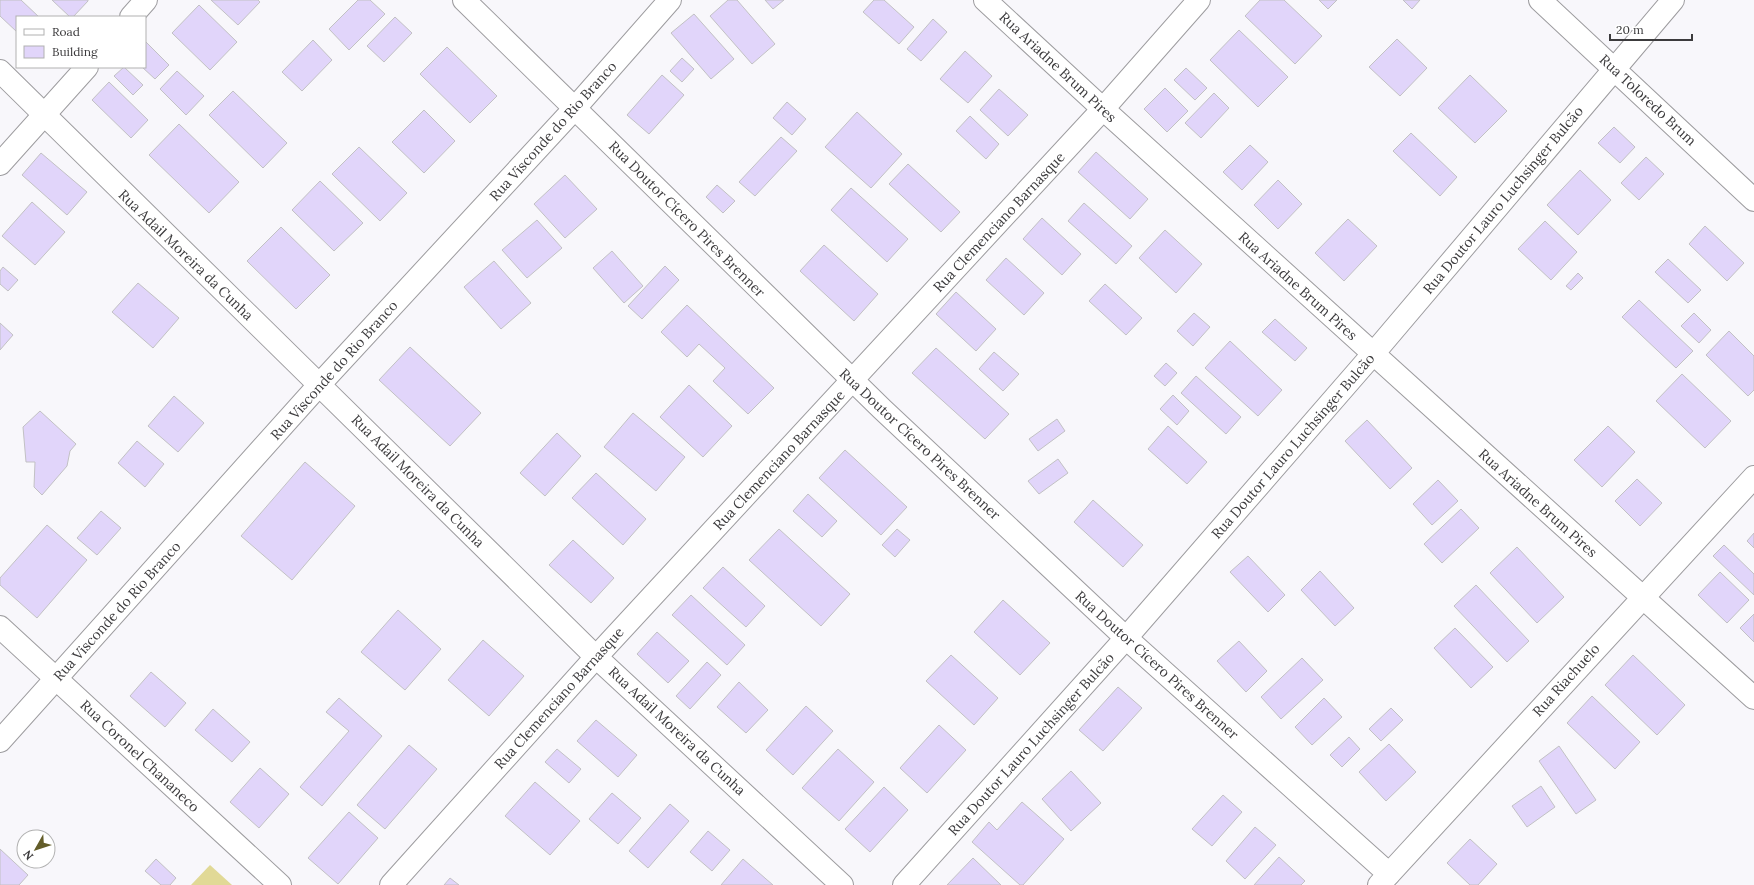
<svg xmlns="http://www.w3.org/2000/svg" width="1754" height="885" font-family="Lora,serif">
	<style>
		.green { fill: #e1d996 }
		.building { fill: #e1d5fa; stroke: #c2c1c4 }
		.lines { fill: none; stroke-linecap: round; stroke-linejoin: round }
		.minor-casing { stroke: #9d9c9f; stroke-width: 24 }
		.minor { stroke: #fff; stroke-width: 22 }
		.labels { text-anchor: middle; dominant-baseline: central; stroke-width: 3; stroke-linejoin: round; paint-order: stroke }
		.street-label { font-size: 14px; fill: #3c3b3d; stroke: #fff }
	</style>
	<rect width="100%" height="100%" fill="#f8f7fb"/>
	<polygon class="green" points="210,865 232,885 191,885"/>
	<g class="building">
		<polygon points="0,0 21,0 39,17 17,17 17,32 0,16"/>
		<polygon points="52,0 88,0 88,1 73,17 70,17"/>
		<polygon points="211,0 258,0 260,2 238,25"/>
		<polygon points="358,0 370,0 385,14 349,50 329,29"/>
		<polygon points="728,0 737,0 775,44 752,64 710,16"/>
		<polygon points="765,0 784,0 773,9"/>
		<polygon points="874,0 884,0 914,27 899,44 863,12"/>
		<polygon points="1260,0 1284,0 1322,36 1295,64 1245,16"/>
		<polygon points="1319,0 1337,0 1328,9"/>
		<polygon points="1403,0 1420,0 1412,9"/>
		<polygon points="199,5 237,42 210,70 172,33"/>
		<polygon points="694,14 734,59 711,79 671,33"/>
		<polygon points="395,17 412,33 384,62 367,46"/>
		<polygon points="933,19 947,32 921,61 907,49"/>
		<polygon points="1239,30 1288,77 1258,107 1210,60"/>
		<polygon points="1397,39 1427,68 1400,96 1369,67"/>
		<polygon points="313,40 332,60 302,91 282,72"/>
		<polygon points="145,41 169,65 155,79 142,67 145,67"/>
		<polygon points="447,47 497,96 470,123 420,74"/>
		<polygon points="965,51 992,76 968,103 940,79"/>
		<polygon points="682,58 694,69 682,82 670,71"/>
		<polygon points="124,67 143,85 133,95 114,76"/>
		<polygon points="1186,68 1207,88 1195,100 1174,80"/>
		<polygon points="177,71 204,96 186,115 160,89"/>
		<polygon points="662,75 684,95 649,134 627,115"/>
		<polygon points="1470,75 1507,111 1475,143 1438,108"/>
		<polygon points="109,82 148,120 131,138 92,100"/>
		<polygon points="1165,88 1188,111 1167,132 1144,109"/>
		<polygon points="999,89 1028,115 1008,136 980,110"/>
		<polygon points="233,91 287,143 263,168 209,115"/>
		<polygon points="1214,93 1229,108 1201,138 1185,123"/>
		<polygon points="787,102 806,119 792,135 773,118"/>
		<polygon points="424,110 455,141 424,173 392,142"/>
		<polygon points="857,112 902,154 871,188 825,147"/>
		<polygon points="970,116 999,144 986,159 956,131"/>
		<polygon points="179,124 239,182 209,213 149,155"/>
		<polygon points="1614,127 1635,147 1620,163 1598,143"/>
		<polygon points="1411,133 1457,177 1440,196 1393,151"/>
		<polygon points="781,137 797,151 755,196 739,182"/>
		<polygon points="1250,145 1268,162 1242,190 1223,172"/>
		<polygon points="359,147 407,193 380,221 332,174"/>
		<polygon points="1096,152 1148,199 1130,219 1078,172"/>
		<polygon points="41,153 87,192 67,215 22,175"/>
		<polygon points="1646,157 1664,174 1639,200 1621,183"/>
		<polygon points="908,164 960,212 941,232 889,184"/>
		<polygon points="1580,170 1611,200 1578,235 1547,205"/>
		<polygon points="565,175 597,209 565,238 534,204"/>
		<polygon points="1278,180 1302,204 1278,229 1254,205"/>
		<polygon points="320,181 363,223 334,251 292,210"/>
		<polygon points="717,185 735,201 723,213 706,197"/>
		<polygon points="851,188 908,239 887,262 831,210"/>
		<polygon points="32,202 65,232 35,265 2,236"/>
		<polygon points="1084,203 1132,246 1116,264 1068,221"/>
		<polygon points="1042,218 1081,254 1062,275 1023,239"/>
		<polygon points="1348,219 1377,246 1344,281 1315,253"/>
		<polygon points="537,220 562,248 527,278 502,250"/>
		<polygon points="1545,221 1577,252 1551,280 1518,249"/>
		<polygon points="1705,226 1744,263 1727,281 1689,244"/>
		<polygon points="281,227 330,275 296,309 247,261"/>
		<polygon points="1165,230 1202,264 1176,293 1139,258"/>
		<polygon points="824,245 878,294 854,321 800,271"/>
		<polygon points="612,251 643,286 624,303 593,268"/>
		<polygon points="1006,258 1044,293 1024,315 986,280"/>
		<polygon points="1668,259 1701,290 1688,303 1655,272"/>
		<polygon points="494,261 531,303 501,329 464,287"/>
		<polygon points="665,266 679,280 642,319 628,306"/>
		<polygon points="3,267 18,280 8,291 0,284 0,271"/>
		<polygon points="1578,273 1583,278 1571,290 1566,286"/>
		<polygon points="138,283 179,318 153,348 112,312"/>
		<polygon points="1105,284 1142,318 1126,335 1089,301"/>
		<polygon points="956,292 996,329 976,351 936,314"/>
		<polygon points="1639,300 1693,351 1676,368 1622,317"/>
		<polygon points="687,305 774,388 748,414 713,381 725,368 699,344 687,357 661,332"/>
		<polygon points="1194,313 1210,327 1193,346 1177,331"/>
		<polygon points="1694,313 1711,330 1699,343 1681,326"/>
		<polygon points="1275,319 1307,348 1295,361 1262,332"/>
		<polygon points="0,323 13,335 0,350"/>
		<polygon points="1729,331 1754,356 1754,390 1748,396 1706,355"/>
		<polygon points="1230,341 1282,390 1258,416 1205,368"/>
		<polygon points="410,347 481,413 450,446 379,380"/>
		<polygon points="936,348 1009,414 985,439 912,373"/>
		<polygon points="994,352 1019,374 1003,391 979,369"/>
		<polygon points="1166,363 1177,373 1165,386 1154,376"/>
		<polygon points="1682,374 1731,421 1705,448 1656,401"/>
		<polygon points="1196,376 1241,417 1226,434 1181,393"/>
		<polygon points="689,385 732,426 703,457 660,417"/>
		<polygon points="1173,395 1189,411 1177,425 1160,409"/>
		<polygon points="174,396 204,423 178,452 148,426"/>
		<polygon points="40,411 76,444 70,451 67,466 42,495 34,487 35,462 26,462 23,427"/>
		<polygon points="633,413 685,457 656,491 604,447"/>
		<polygon points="1057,419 1065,431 1038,451 1029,439"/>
		<polygon points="1367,420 1412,468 1390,489 1345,441"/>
		<polygon points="1168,426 1207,462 1187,484 1148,449"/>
		<polygon points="1608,426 1635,452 1602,487 1574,460"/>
		<polygon points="557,433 581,456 545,496 520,473"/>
		<polygon points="137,441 164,464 145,487 118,463"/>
		<polygon points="845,450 907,507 881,535 819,478"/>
		<polygon points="1058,459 1068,473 1039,494 1028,481"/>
		<polygon points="305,462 355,506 292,580 241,536"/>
		<polygon points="596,473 646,519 623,545 572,498"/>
		<polygon points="1637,479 1662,503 1640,526 1615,501"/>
		<polygon points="1438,480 1458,501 1432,525 1413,504"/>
		<polygon points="808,494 837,521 822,537 793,511"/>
		<polygon points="1093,500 1143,545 1123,567 1074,522"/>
		<polygon points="1461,509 1479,528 1442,563 1424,544"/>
		<polygon points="101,511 121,528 97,555 77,538"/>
		<polygon points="47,525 87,560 37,618 0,585 0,578"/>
		<polygon points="779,529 850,594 821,626 749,560"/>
		<polygon points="897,529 910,540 895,557 882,545"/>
		<polygon points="1754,533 1754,548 1747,541"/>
		<polygon points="573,540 614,578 591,603 549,565"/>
		<polygon points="1724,545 1754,574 1754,595 1713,556"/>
		<polygon points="1517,547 1564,597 1537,623 1490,573"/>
		<polygon points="1248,556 1285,595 1268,612 1230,572"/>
		<polygon points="723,567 765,606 746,627 703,588"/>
		<polygon points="1320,571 1354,608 1335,626 1301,590"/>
		<polygon points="1720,572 1749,600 1727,623 1698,595"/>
		<polygon points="1476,585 1529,641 1507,662 1454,606"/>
		<polygon points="691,595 745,645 727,665 672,615"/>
		<polygon points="1003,600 1050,643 1020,675 974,632"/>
		<polygon points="398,610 441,649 405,690 361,652"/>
		<polygon points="1754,614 1754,642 1740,628"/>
		<polygon points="1455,628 1493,667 1471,688 1434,648"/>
		<polygon points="657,632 689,661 668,683 637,654"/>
		<polygon points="483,640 524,676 489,716 448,680"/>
		<polygon points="1239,641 1267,671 1246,692 1217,661"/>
		<polygon points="951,655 998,698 974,725 926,681"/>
		<polygon points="1633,655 1685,705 1657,735 1605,685"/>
		<polygon points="1302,658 1323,680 1281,719 1261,697"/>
		<polygon points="707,662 721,675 690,709 676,696"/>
		<polygon points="151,672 186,703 165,727 130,696"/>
		<polygon points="739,682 768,710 746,733 717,707"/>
		<polygon points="1118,687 1142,708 1103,751 1079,730"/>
		<polygon points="1592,696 1640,742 1615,769 1567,723"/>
		<polygon points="339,698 382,736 322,806 300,787 349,731 326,712"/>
		<polygon points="1324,698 1342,717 1312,745 1295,727"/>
		<polygon points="806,706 833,731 793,775 766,750"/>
		<polygon points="1391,708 1403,720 1381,741 1369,729"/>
		<polygon points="213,709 250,742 232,762 195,730"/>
		<polygon points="596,720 637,755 618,777 577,741"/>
		<polygon points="939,725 966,750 927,793 900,768"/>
		<polygon points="1349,737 1360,749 1342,767 1330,755"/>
		<polygon points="1389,744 1416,772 1386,801 1359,772"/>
		<polygon points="409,745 437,769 385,829 357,805"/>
		<polygon points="1559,746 1596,800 1576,814 1539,761"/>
		<polygon points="557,749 581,769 569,783 545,762"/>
		<polygon points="838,749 874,782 839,821 802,788"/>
		<polygon points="260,768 289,794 259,828 230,802"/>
		<polygon points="1071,771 1101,803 1071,831 1042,799"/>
		<polygon points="535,782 580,821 550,855 505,816"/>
		<polygon points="1541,786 1555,807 1527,827 1512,806"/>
		<polygon points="884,787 908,810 870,852 845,829"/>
		<polygon points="612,793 641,818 618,844 589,819"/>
		<polygon points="1223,795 1242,812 1212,846 1192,829"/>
		<polygon points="1022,802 1064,839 1023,885 1020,885 972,842 989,822 997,830"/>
		<polygon points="670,804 689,821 648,868 629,851"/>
		<polygon points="349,812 378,838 338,884 308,858"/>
		<polygon points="1255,827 1276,845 1245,879 1226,861"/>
		<polygon points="708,831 730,850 712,871 690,852"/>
		<polygon points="1470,839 1497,864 1478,885 1470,885 1447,863"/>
		<polygon points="0,849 28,875 19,885 0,885"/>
		<polygon points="1279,857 1305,881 1301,885 1254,885"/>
		<polygon points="973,858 1001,885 947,885"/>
		<polygon points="156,859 176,878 170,885 161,885 145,871"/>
		<polygon points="743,859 773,885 721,885"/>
		<polygon points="450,878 459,885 444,885"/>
	</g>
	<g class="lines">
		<defs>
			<g id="minor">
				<polyline points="464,0 882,409 1126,638 1389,874"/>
				<polyline points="985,0 1103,109 1754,698"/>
				<polyline points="1540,0 1754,200"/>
				<polyline points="131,17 146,0"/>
				<polyline points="0,71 596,657 842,885"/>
				<polyline points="0,164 87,67"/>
				<polyline points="0,627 280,885"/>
				<polyline points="0,741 319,385 575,108 670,0"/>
				<polyline points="391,885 596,657 1103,109 1199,0"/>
				<polyline points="904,885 1126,638 1373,354 1673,0"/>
				<polyline points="1379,885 1754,477"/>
			</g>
		</defs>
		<use href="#minor" class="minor-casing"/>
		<use href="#minor" class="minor"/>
	</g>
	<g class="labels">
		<g class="street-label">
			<text transform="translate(1058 67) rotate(43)">Rua Ariadne Brum Pires</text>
			<text transform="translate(1648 100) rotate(43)">Rua Toloredo Brum</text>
			<text transform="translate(553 131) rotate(-48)">Rua Visconde do Rio Branco</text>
			<text transform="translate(1503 200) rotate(-50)">Rua Doutor Lauro Luchsinger Bulcão</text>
			<text transform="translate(687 219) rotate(45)">Rua Doutor Cícero Pires Brenner</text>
			<text transform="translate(999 222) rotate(-47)">Rua Clemenciano Barnasque</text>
			<text transform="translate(186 255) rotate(44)">Rua Adail Moreira da Cunha</text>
			<text transform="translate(1298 286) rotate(42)">Rua Ariadne Brum Pires</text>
			<text transform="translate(334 370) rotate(-48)">Rua Visconde do Rio Branco</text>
			<text transform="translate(920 444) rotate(43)">Rua Doutor Cícero Pires Brenner</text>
			<text transform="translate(1293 446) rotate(-49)">Rua Doutor Lauro Luchsinger Bulcão</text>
			<text transform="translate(779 460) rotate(-47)">Rua Clemenciano Barnasque</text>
			<text transform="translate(418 481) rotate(45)">Rua Adail Moreira da Cunha</text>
			<text transform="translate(1538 503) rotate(42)">Rua Ariadne Brum Pires</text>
			<text transform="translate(117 611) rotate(-48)">Rua Visconde do Rio Branco</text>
			<text transform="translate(1157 665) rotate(42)">Rua Doutor Cícero Pires Brenner</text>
			<text transform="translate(1566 680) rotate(-48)">Rua Riachuelo</text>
			<text transform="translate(559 698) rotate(-48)">Rua Clemenciano Barnasque</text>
			<text transform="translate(677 731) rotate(43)">Rua Adail Moreira da Cunha</text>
			<text transform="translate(1031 744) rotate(-48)">Rua Doutor Lauro Luchsinger Bulcão</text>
			<text transform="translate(140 756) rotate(43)">Rua Coronel Chananeco</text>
		</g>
	</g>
	<rect x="16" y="16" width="130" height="52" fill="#ffffff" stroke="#b1b1b1"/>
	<rect x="24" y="29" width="20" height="6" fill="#ffffff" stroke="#b1b1b1"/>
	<text x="52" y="36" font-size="12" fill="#3c3b3d">Road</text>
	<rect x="24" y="46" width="20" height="12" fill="#e1d5fa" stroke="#b1b1b1"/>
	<text x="52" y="56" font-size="12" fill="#3c3b3d">Building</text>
	<g transform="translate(36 849) rotate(231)"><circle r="19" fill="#ffffff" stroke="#b1b1b1"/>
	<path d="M0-3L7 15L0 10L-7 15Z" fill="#635d29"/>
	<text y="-6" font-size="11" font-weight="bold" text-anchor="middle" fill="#3c3b3d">N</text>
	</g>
	<path d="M1610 34v6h82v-6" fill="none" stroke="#3c3b3d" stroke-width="2"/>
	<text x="1616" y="34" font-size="12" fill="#3c3b3d" stroke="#ffffff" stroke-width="3" paint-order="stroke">20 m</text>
</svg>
